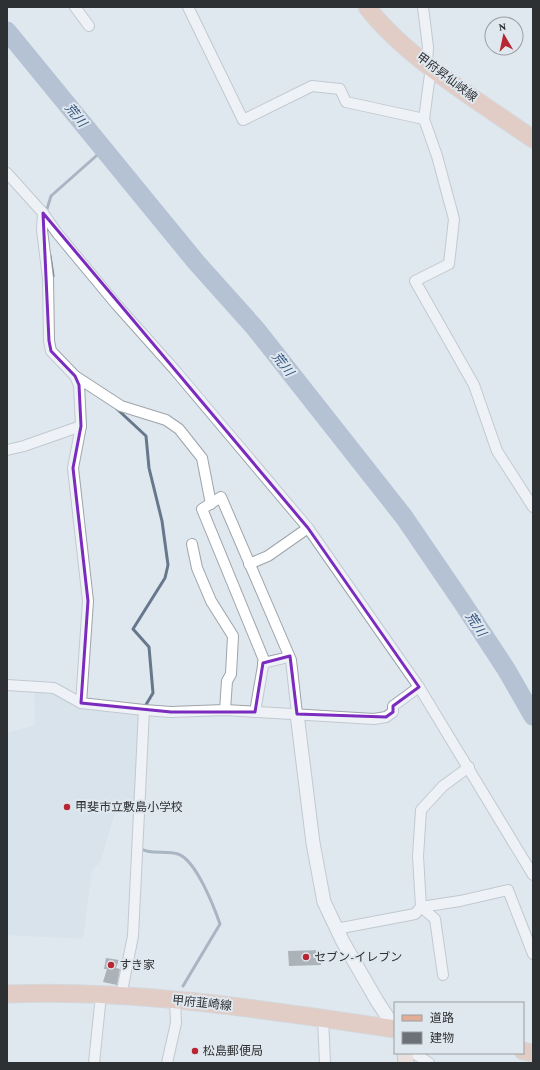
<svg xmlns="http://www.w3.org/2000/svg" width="540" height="1070" font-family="'Crimson Pro','Noto Sans JP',serif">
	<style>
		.built { fill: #cfdde8 }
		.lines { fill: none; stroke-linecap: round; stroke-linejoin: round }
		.stream { stroke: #67788d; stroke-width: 3 }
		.river { stroke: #7f96b3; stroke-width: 19 }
		.building { fill: #6b7177 }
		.minor-casing { stroke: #9da4aa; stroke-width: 12 }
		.tertiary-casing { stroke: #9da4aa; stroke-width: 15 }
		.secondary-casing { stroke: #9da4aa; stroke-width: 17 }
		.primary-casing { stroke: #c4c5c6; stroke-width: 19 }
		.minor { stroke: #fff; stroke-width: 10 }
		.tertiary { stroke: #fff; stroke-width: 13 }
		.secondary { stroke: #f1d6ca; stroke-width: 15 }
		.primary { stroke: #e2ad96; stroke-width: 17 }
		.marked { fill: none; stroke: #7b2cbf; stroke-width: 3; stroke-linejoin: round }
		.poi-dot { fill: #b72633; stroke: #e0e8ef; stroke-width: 1.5 }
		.labels { text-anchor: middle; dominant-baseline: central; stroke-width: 4; stroke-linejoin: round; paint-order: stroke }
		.street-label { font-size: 12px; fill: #2e3134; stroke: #e0e8ef }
		.poi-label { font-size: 12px; fill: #2e3134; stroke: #e0e8ef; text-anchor: start }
		.water-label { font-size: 13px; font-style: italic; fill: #32537d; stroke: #e0e8ef }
	</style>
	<rect width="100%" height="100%" fill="#e0e8ef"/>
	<polygon class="built" points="34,688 54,688 81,703 144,710 139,798 114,816 100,863 92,869 83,939 7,935 7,733 35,725"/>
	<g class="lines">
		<g class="stream">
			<polyline points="46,212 51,196 104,149"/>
			<polyline points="50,256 53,276"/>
			<polyline points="117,409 146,436 149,468 162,521 168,565 165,578 133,629 149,647 153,693 144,708"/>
			<path d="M140 848C147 855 168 850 178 854 196 860 214 907 220 924L183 986"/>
		</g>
		<polyline class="river" points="7,31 196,262 255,328 404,517 462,602 506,669 533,716"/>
	</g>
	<g class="building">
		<polygon points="321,950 321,965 289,966 288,951"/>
		<polygon points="106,958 119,960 116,968 120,969 117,985 103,982 107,969 104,969"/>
	</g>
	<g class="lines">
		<defs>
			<g id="minor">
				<polyline points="75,7 89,26"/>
				<polyline points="188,7 243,120 312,86 340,89 346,102 424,119"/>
				<polyline points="423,7 428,47 427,64"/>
				<polyline points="431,67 424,119 437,156 454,219 449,264 415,281 474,385 497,451 533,507"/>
				<polyline points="7,173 43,213 57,233 116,304 174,369 308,528 419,687 533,875"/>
				<polyline points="43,213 42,230 48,278 49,341 51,351 75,376 79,385 81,426 73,468 88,601 81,703"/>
				<polyline points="75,376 121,406 166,420 179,429 202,458 211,504"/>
				<polyline points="7,450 24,446 81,426"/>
				<polyline points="192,544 197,568 211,601 233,636 231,674 227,681 225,710"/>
				<polyline points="249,564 268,556 308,528"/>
				<polyline points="263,663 289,657"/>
				<polyline points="7,685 54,688 81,703 144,710 171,712 225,710 374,719 386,717 393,712 393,706 419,687"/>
				<polyline points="255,712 264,660 202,509 221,497 291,660 297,714"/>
				<polyline points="336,929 415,914 421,907 460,901 508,890 533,954"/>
				<polyline points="443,975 435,919 421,907 418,856 421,810 443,786 469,767"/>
				<polyline points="121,996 133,936 144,710"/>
				<polyline points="323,1018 325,1063"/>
				<polyline points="414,1053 429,1063"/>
				<polyline points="94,1063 101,995"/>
				<polyline points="167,1063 176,1023 175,1000"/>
			</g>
			<polyline id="tertiary" points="297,714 313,843 324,902 343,942 377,1001 395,1028"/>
			<polyline id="secondary" points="405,1053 406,1063"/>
			<g id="primary">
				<path d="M367 7C406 58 480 102 533 139"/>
				<path d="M7 994C137 989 267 1010 395 1029"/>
				<polyline points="523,1051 533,1053"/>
			</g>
		</defs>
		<use href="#minor" class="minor-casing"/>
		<use href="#tertiary" class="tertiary-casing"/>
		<use href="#secondary" class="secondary-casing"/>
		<use href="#primary" class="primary-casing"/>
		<use href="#minor" class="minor"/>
		<use href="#tertiary" class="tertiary"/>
		<use href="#secondary" class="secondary"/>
		<use href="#primary" class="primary"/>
	</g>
	<path d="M0 0H540V1070H0ZM43 213 308 528 419 687 393 706V712L386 717 297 714 290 656 263 663 255 712H171L81 703 88 601 73 468 81 426 79 385 75 376 51 351 49 341Z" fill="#e0e8ef" fill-opacity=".55" fill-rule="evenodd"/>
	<path class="marked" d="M43 213 308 528 419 687 393 706V712L386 717 297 714 290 656 263 663 255 712H171L81 703 88 601 73 468 81 426 79 385 75 376 51 351 49 341Z"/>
	<g class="poi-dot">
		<circle cx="67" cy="807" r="4"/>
		<circle cx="306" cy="957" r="4"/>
		<circle cx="111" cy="965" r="4"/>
		<circle cx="195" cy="1051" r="4"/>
	</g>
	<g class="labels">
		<g class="street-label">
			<text transform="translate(447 77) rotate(37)">甲府昇仙峡線</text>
			<text transform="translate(202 1003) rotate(6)">甲府韮崎線</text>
		</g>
		<g class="poi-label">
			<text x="75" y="807">甲斐市立敷島小学校</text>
			<text x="314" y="957">セブン-イレブン</text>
			<text x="119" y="965">すき家</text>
			<text x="203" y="1051">松島郵便局</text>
		</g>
		<g class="water-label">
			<text transform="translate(76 115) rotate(51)">荒川</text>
			<text transform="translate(283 364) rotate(52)">荒川</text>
			<text transform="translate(476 624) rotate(56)">荒川</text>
		</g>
	</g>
	<rect width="540" height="1070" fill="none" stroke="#2e3134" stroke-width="16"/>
	<rect x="394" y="1002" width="130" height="52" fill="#e0e8ef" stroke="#999fa4"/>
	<rect x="402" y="1015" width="20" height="6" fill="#e2ad96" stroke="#999fa4"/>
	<text x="430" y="1022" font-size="12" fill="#2e3134">道路</text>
	<rect x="402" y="1032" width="20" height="12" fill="#6b7177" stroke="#999fa4"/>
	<text x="430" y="1042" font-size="12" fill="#2e3134">建物</text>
	<g transform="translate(504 36) rotate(351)"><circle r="19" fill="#e0e8ef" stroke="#999fa4"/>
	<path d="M0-3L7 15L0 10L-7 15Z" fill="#b72633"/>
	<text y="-6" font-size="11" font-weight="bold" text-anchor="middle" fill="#2e3134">N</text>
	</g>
</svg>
